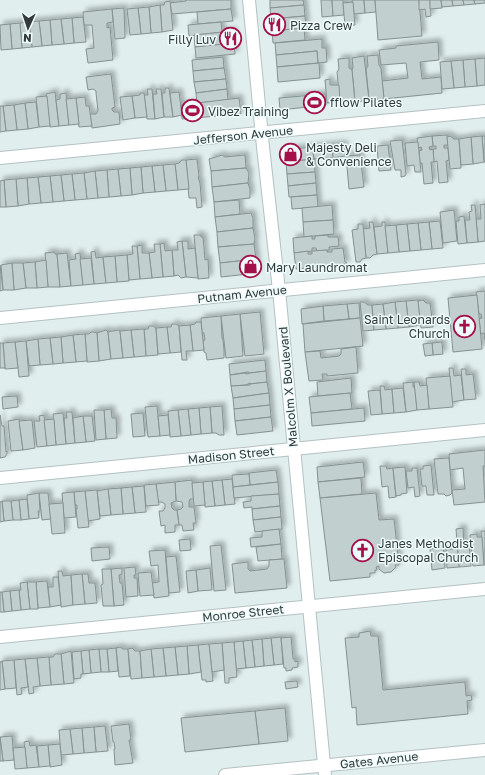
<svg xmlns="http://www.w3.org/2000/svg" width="485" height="775" font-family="'Golos Text',sans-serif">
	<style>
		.building { fill: #c2cfcf; stroke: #859291; filter: url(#shadow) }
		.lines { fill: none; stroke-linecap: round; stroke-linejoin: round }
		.street-casing { stroke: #b4c1c1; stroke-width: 14 }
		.street { stroke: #fff; stroke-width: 12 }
		.labels { text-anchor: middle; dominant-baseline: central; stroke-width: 3; stroke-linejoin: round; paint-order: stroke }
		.poi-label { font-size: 12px; fill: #343a3a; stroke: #edfbfb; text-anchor: start }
		.street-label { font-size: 12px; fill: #343a3a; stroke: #edfbfb }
	</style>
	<defs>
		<filter id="shadow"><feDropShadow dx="3.5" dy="-3.5" stdDeviation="2" flood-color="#0004"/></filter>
	</defs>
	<rect width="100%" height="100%" fill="#e0eeee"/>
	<g class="building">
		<polygon points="186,0 231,0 231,9 172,14 170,3 186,1"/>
		<polygon points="270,0 303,0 304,5 270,8"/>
		<polygon points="321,0 332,0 333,16 322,17"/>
		<polygon points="332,0 343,0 344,15 333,16"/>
		<polygon points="352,0 364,0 365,13 354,14"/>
		<polygon points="364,0 375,0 376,12 365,13"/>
		<polygon points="375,0 419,0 422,36 378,40"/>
		<polygon points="419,0 430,0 431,16 426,17 425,9 419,10"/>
		<polygon points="430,0 441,0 442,8 430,9"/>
		<polygon points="441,0 452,0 453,6 442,7"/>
		<polygon points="452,0 463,0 464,5 453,6"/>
		<polygon points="463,0 474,0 475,4 464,5"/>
		<polygon points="474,0 485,0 485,3 475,4"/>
		<polygon points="170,1 173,30 162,32 160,5 164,5 165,2"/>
		<polygon points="353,2 355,25 345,26 343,3"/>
		<polygon points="160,5 162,32 151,33 149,7"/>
		<polygon points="304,5 305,16 271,19 270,8"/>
		<polygon points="149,7 151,33 141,34 138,8"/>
		<polygon points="124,8 125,38 115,39 112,9"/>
		<polygon points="138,8 141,34 130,35 127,9"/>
		<polygon points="112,9 113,22 107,23 107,28 110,27 113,60 88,63 86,49 94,48 92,25 84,25 83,12"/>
		<polygon points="231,9 233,21 198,24 197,12"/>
		<polygon points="305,16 306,28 272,31 271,19"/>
		<polygon points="83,17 86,42 74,43 72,18"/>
		<polygon points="72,18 74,43 64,44 61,19"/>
		<polygon points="61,19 64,44 52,45 50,20"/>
		<polygon points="50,20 52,45 42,46 39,21"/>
		<polygon points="39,21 42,46 32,47 29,22"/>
		<polygon points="29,22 32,47 22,48 20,23"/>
		<polygon points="221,22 222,32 189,36 188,25"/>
		<polygon points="20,23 22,48 12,49 10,24"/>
		<polygon points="10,24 12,49 1,50 0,25"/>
		<polygon points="304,28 305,40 273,43 272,31"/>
		<polygon points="233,31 234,43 195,47 194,35"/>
		<polygon points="322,39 322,48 326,48 327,62 318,63 317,51 276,55 275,43"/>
		<polygon points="438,42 439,60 420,62 422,79 441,77 442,93 384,99 382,81 408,78 406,63 381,65 379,50 396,48 396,46"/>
		<polygon points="234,43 235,54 196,58 195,47"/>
		<polygon points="317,51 318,63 277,67 276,55"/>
		<polygon points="378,55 379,65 381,68 384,99 369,100 366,69 368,66 367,56"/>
		<polygon points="364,56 369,100 355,102 352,70 353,67 352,58"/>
		<polygon points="223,57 224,68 193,71 192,60"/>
		<polygon points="349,58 349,68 352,70 355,102 340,103 337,72 339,69 338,59"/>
		<polygon points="485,58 485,85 477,86 475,59"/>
		<polygon points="475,59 477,86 465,87 463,60"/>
		<polygon points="463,60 465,87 454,88 451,61"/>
		<polygon points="451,61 454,88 442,89 440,62"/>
		<polygon points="319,63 320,78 278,82 277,67"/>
		<polygon points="224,68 226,79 194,82 193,71"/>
		<polygon points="111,74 115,107 112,108 112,110 114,112 119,112 120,124 92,128 90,114 96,114 98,111 96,93 96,91 93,89 88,90 86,77"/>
		<polygon points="226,79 227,89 196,93 194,82"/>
		<polygon points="330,79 330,85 339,85 340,102 327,103 325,80"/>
		<polygon points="165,88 169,88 173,117 164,117 162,93 165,93"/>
		<polygon points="147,89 152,89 155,119 147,119 144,95 148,95"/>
		<polygon points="156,89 161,89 164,117 155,119 153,94 157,94"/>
		<polygon points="227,89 228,100 197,103 196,93"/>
		<polygon points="55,92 59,126 50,127 46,94"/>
		<polygon points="179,92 182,115 173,117 170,93"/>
		<polygon points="66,93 69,125 59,126 56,100 60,99 60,94"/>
		<polygon points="140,93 144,93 147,117 135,118 132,96 140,95"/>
		<polygon points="325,94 326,105 280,110 279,98"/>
		<polygon points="47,96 50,126 39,127 36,97"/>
		<polygon points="132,96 135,118 123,120 120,97"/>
		<polygon points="85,97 86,106 89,106 92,126 79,127 76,98"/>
		<polygon points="76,98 79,124 69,125 66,99"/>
		<polygon points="239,98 241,114 182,119 181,105"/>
		<polygon points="36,102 39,127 28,129 25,103"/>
		<polygon points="25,103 28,129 17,130 14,105"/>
		<polygon points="14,105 17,130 6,131 3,106"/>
		<polygon points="0,106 3,106 6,131 0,132"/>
		<polygon points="447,135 448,145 444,145 444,148 448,148 449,160 446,161 448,182 439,183 437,161 434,162 433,149 436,149 436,146 433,146 432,136"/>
		<polygon points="432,136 433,146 429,147 430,150 433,149 434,162 431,162 433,183 424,184 422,163 420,163 419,151 422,150 421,147 418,148 417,138"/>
		<polygon points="450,136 454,139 459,139 461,168 450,169 447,137"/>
		<polygon points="482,136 485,136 485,162 484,162"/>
		<polygon points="482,136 484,162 473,164 471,137"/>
		<polygon points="471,137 473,164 461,165 459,139"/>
		<polygon points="402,140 406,174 405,176 401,177 401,170 395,170 390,141"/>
		<polygon points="418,142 421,172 415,172 414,165 407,166 405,143"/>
		<polygon points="344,144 345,156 333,158 332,145"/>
		<polygon points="332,145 333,158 323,158 322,146"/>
		<polygon points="388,145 391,170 379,171 377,146"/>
		<polygon points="322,146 323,158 314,159 312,147"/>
		<polygon points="312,147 314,159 286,162 285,150"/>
		<polygon points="222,155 225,157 245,155 246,168 211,171 209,159"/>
		<polygon points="360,155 364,187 349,189 346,156"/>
		<polygon points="197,159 199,176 198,177 200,183 202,207 197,208 196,198 189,198 186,160"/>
		<polygon points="314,159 315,172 287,174 286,162"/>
		<polygon points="182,160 186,160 189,189 178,190 175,164 179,163"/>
		<polygon points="175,164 178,190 166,191 163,165"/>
		<polygon points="163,165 166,191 155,192 152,166"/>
		<polygon points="152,166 155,192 143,193 141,167"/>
		<polygon points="141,167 143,193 132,195 130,168"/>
		<polygon points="130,168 132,195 121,196 118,169"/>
		<polygon points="246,168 249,173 248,183 212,187 211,171"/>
		<polygon points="118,169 121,196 109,197 107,170"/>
		<polygon points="107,170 109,197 98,198 95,171"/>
		<polygon points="95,171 98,198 87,199 84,173"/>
		<polygon points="315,172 316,183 288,186 287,174"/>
		<polygon points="84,173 87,199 75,200 72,174"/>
		<polygon points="72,174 75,200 64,201 61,175"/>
		<polygon points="61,175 64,201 53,202 50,176"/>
		<polygon points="50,176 53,202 41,203 38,177"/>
		<polygon points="38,177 41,203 29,204 27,178"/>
		<polygon points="27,178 29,204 18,206 16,179"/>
		<polygon points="16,179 18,206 6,207 4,180"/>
		<polygon points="4,180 6,207 0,207 0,181"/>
		<polygon points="248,183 250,189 250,198 214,202 212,187"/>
		<polygon points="316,183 317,195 289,197 288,186"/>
		<polygon points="317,195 318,207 292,209 291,197"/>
		<polygon points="239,200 240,214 215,217 214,202"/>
		<polygon points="485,204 485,241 478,242 476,219 481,219 480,205"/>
		<polygon points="332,205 333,220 303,222 302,208"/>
		<polygon points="471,205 475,205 478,242 467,243 465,220 470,220 469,212 472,211"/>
		<polygon points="454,210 457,241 443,243 440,212"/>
		<polygon points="251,213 253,218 253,228 217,232 215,217"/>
		<polygon points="464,216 467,243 458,244 456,221 459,221 459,217"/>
		<polygon points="333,220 334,234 304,237 303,222"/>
		<polygon points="440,221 443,248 432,249 429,222"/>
		<polygon points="369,222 373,222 377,254 373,255 370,258 366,258 363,229 370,228"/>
		<polygon points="382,222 385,222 388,253 377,254 374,227 382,226"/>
		<polygon points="429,222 432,249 421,250 418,223"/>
		<polygon points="418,223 421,250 410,251 407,224"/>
		<polygon points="358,224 363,224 366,258 362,259 360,262 356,262 352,230 358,229"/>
		<polygon points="407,224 410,251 399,252 396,225"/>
		<polygon points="396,225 399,252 388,253 385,226"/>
		<polygon points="253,228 255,239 254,244 218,247 217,232"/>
		<polygon points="194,235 201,235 201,237 203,237 205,260 208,259 209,278 198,279"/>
		<polygon points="328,235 328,237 338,237 339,246 329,247 329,250 317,251 316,248 312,248 312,251 294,253 293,238 312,236 312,239 315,239 315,236"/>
		<polygon points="182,241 188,241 188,249 195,248 198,278 186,277"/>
		<polygon points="182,241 186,277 181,278 178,275 174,276 172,250 178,250 177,242"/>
		<polygon points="164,243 165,251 172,250 174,276 163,277 160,244"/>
		<polygon points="154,244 160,244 163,277 152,278 149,253 155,252"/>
		<polygon points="254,244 256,259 220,263 218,247"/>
		<polygon points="142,245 142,253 149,253 152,278 140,279 137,246"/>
		<polygon points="132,246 137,246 140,279 129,280 127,255 133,254"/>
		<polygon points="343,248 345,262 346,262 347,264 296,269 294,253 308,251 308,254 312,254 312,251 327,250 327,252 332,252 332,249"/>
		<polygon points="95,251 96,258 103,257 106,283 94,284 91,252"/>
		<polygon points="54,252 55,254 57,254 60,287 48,287 45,253"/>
		<polygon points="67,253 71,286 60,287 57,254"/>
		<polygon points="80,253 83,285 71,286 69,260 76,259 75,254"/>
		<polygon points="127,255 129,281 117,282 115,256"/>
		<polygon points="115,256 117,282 106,283 103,257"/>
		<polygon points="91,258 94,284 83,285 80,259"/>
		<polygon points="256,259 257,273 221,277 220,263"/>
		<polygon points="46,260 48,287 37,288 35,262"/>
		<polygon points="35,262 37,288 26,288 23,263"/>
		<polygon points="12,263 23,263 26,288 14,290"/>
		<polygon points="12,263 14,290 3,290 1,265"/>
		<polygon points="0,265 3,290 0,291"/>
		<polygon points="485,291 485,340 484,333 481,334 479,319 482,318 481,314 479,314 476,292"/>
		<polygon points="477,295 482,349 453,352 448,298"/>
		<polygon points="418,300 421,325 409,327 406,301"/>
		<polygon points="423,300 426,303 430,303 433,327 421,328 418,301"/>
		<polygon points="406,301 409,327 398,328 395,302"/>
		<polygon points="360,302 364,302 368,305 372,305 374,330 363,331"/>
		<polygon points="395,302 398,328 386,329 383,304"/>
		<polygon points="359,303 360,318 349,319 347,304"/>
		<polygon points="347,304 349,319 324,321 323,306"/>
		<polygon points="383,304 386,329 374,330 372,305"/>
		<polygon points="323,306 324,321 302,324 301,309"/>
		<polygon points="260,312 264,354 245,356 240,314"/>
		<polygon points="240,314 243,356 226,358 221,316"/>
		<polygon points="221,316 222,338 223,340 224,350 224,358 207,360 206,353 204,352 203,341 205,340 204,333 202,332 201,318"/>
		<polygon points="360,318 363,346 305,352 303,324"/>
		<polygon points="196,322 201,322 204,350 193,351 190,325 195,324"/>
		<polygon points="172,324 176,324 179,326 181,352 170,353 167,327 171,327"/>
		<polygon points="190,325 193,351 186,351 187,360 182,360 179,326"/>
		<polygon points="149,326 153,326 156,328 158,355 146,356 144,329 148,329"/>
		<polygon points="167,327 170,353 158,354 156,328"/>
		<polygon points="144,329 146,356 134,357 131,330"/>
		<polygon points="106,330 108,332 111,359 99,361 97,333"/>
		<polygon points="118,330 120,331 123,358 111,359 108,332"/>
		<polygon points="131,330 134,357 123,358 120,331"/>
		<polygon points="91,332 94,332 97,333 99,361 87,362 85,334 89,334"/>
		<polygon points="85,334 87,361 76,362 73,335"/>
		<polygon points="73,335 76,362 63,363 61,337"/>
		<polygon points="61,337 63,363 53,364 50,338"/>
		<polygon points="50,338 53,364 40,365 38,339"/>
		<polygon points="38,339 40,365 29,366 26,341"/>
		<polygon points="26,341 29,376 19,377 15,342"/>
		<polygon points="15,342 18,368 5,369 3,343"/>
		<polygon points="442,342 443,354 433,355 432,343"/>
		<polygon points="0,343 3,343 5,368 0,368"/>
		<polygon points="432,343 433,355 425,356 423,344"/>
		<polygon points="356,347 358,373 327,376 327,374 322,374 323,380 309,381 305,352 320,351 321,358 339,356 341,354 341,349"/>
		<polygon points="265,360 266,371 250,373 248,372 230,375 229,364"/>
		<polygon points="449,368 453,368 454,376 461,375 464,400 452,402"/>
		<polygon points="461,369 466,369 466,375 473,374 476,399 464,400"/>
		<polygon points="266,371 267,382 250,384 250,383 246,385 231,386 230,375 245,373 246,374 250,373"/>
		<polygon points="450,376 453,407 429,409 426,378"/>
		<polygon points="351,378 352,393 318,396 317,382"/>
		<polygon points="267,382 269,393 233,398 231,386 250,385 250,384"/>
		<polygon points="413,382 413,387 415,387 417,410 406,412 403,383"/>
		<polygon points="414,382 419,382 420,386 427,385 429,409 417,410"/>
		<polygon points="380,386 384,386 385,390 392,389 394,413 382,414"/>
		<polygon points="403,388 406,412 394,413 392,389"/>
		<polygon points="380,390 382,414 371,415 368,391"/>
		<polygon points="269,393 270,405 234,409 233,398"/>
		<polygon points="350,393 352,409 311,413 309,397"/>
		<polygon points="17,396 18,407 3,409 2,397"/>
		<polygon points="270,405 271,417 235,421 234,409"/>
		<polygon points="157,406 160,436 148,437 145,407"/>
		<polygon points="222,406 224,435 219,435 216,433 212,433 210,407"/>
		<polygon points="210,407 212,433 201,434 199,408"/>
		<polygon points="199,408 201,434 191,435 188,409"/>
		<polygon points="364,408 365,421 312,426 311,413"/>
		<polygon points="111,409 112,418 116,418 117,438 106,439 104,410"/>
		<polygon points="188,409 191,435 181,436 178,410"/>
		<polygon points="94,410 104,410 106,439 96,440"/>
		<polygon points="178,410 181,436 170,437 168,411"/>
		<polygon points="66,412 72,412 75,443 66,444 64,418 67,418"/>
		<polygon points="63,413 66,444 56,445 53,414"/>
		<polygon points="143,413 145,436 133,437 131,414"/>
		<polygon points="0,415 2,426 4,426 6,452 7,451 7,454 5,457 0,458"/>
		<polygon points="44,415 47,446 37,447 34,421 40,421 39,416"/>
		<polygon points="168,415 170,435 160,436 158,416"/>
		<polygon points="83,416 92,416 95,441 86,442"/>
		<polygon points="83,416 86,442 75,443 73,418"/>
		<polygon points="271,417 273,431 237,435 235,421"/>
		<polygon points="19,419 23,450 11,451 8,421"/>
		<polygon points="54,419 56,445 47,446 44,420"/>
		<polygon points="32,420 35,448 23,450 19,421"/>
		<polygon points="485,450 485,466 483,466 485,502 454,505 452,490 465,489 463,468 450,470 449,454"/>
		<polygon points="449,458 452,493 450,495 446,496 444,494 438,494 434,459"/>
		<polygon points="363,462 365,477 318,482 317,467"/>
		<polygon points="431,465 434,495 427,495 426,486 422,486 420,469 423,469 423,466"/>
		<polygon points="380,466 386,466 387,469 393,468 396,497 389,498 388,486 382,487"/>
		<polygon points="405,467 407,493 401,494 401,495 396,496 393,468"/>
		<polygon points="412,468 417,468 420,496 415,497 414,487 408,488 406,471 412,471"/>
		<polygon points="276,470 278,482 250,485 249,473"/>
		<polygon points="249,474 250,485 233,487 232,475"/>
		<polygon points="361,478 362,494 320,498 318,482"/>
		<polygon points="232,479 235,504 225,505 222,480"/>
		<polygon points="192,480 194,499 190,499 189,502 189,507 194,507 196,523 193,523 194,530 183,531 182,525 179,525 177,510 181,509 183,507 182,502 176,501 175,482"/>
		<polygon points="222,480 225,505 215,506 212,481"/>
		<polygon points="212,481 215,506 205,507 203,482"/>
		<polygon points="175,482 176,501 171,503 172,508 174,510 177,510 179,525 175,525 175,532 165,533 165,525 161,526 159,511 163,511 165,508 165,504 162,502 158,502 156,484"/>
		<polygon points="203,482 205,505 194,506 192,483"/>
		<polygon points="278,482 279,494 234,498 233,487"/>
		<polygon points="156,484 159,505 146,506 144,485"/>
		<polygon points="144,486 146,512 135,513 132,487"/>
		<polygon points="132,487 135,513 123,514 121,488"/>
		<polygon points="121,488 123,514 111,515 108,489"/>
		<polygon points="108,489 111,515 100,516 97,491"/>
		<polygon points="97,490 100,519 88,521 85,491"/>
		<polygon points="85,491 89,527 78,528 76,509 77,509 77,505 75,505 74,492"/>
		<polygon points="74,492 76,517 64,518 62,493"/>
		<polygon points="39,493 48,493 51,519 42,520"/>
		<polygon points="39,493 40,511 38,511 39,518 29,519 27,495"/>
		<polygon points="376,493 379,520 394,519 399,565 395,565 396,567 391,572 384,573 379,569 379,566 376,567 377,570 375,570 375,573 370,573 370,577 330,581 320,498"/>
		<polygon points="279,494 280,506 252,509 252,507 244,508 243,502 251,501 251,496"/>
		<polygon points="27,499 29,519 21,520 19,500"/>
		<polygon points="19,500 21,520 13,520 11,501"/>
		<polygon points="2,501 11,501 13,520 4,521"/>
		<polygon points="2,501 4,521 0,522 0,502"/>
		<polygon points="63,503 65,533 52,534 49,504"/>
		<polygon points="280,506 281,517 253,520 252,509"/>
		<polygon points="281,517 282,529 255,532 253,520"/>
		<polygon points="463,528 464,544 469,544 471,566 459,567 456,529"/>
		<polygon points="279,529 281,544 251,547 250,538 262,537 262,531"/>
		<polygon points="481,531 485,531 485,565 484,565"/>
		<polygon points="477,534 477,537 482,537 484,565 473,566 470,535"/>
		<polygon points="190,539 191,550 180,551 179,540"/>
		<polygon points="457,543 459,567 447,568 446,550 453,549 453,544"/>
		<polygon points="281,544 282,559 258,561 256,547"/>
		<polygon points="221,545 226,590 214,591 210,546"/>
		<polygon points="439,546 443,546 445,568 432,570 430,549 439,548"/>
		<polygon points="109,547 110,559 92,561 91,548"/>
		<polygon points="165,550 169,596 154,598 152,583 159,582 158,565 151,566 149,551"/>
		<polygon points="176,556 180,592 169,593 166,557"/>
		<polygon points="284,559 287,588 235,593 232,564 248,562 248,569 250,571 267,569 269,566 269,560"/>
		<polygon points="135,567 136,575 134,575 134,578 137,578 138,596 126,597 124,568"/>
		<polygon points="122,568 122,574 119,575 120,583 122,583 124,605 114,606 111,569"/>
		<polygon points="210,568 212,590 198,591 196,570"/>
		<polygon points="102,569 111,569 114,606 103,606 101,585 103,584"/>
		<polygon points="196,570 198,591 188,593 186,571"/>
		<polygon points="58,571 62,571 63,576 71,575 73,605 61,607"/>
		<polygon points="151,572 154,595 140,596 138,573"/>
		<polygon points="82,574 88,574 89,583 95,583 97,603 85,604"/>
		<polygon points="82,574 85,604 73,605 71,575"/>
		<polygon points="53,577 58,577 61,605 50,607 48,587 53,587"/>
		<polygon points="47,581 50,607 38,608 36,582"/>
		<polygon points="27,582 36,582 38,609 30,609"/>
		<polygon points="27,582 30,609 21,610 19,590 21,590 20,583"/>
		<polygon points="19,590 21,610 12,611 10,591"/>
		<polygon points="10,591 12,611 4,612 2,592"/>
		<polygon points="0,592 2,592 4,612 0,612"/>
		<polygon points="370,631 371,636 378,636 383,690 465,682 466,696 471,695 472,700 467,701 468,714 357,725 356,707 352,708 345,638 359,637 359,633"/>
		<polygon points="281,637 283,664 274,665 271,638"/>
		<polygon points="291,637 293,659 295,659 295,662 298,661 298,667 292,668 292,670 286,671 286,668 284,668 281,638"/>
		<polygon points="271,638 274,665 264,666 262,639"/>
		<polygon points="262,639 264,666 255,667 252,640"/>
		<polygon points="252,640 255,667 246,668 243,641"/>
		<polygon points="243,641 246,668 236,669 234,642"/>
		<polygon points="234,642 237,677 229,678 229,683 225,683 222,643"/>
		<polygon points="222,643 224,670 212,672 209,644"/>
		<polygon points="209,644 213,681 206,682 206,680 202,680 198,645"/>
		<polygon points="198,645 201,672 189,674 187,646"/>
		<polygon points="187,646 189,674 178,675 175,647"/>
		<polygon points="120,647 123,649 128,649 130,676 119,677 116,648"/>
		<polygon points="175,647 178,675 166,676 163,648"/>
		<polygon points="116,648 118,671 109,672 107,649"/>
		<polygon points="132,648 135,651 140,651 142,678 131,679 128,649"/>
		<polygon points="163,648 166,676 154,677 151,649"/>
		<polygon points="99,649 107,649 109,672 101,672"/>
		<polygon points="99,649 101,672 91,673 89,650"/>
		<polygon points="151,649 154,677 142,678 140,651"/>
		<polygon points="89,650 91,673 83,674 81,651"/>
		<polygon points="71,651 74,683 64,684 61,654"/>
		<polygon points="81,651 83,674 81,674 81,678 74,679 72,652"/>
		<polygon points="55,654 61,654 64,684 51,685 49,657 53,657"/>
		<polygon points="49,657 51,685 40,686 37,658"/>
		<polygon points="37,658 40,686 33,687 34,693 29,694 25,659"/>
		<polygon points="25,659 28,687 21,688 22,694 17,695 14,660"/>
		<polygon points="14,660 16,688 5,689 2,661"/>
		<polygon points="2,661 5,689 0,690 0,662"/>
		<polygon points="297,681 298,687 286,689 285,682"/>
		<polygon points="285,708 288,741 259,744 255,711"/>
		<polygon points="255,711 259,744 185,752 181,718"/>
		<polygon points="129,724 131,740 129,740 133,763 115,765 114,749 115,749 114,742 113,742 111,726"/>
		<polygon points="105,726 108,751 96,752 94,727"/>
		<polygon points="94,727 96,752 84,753 82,728"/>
		<polygon points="82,728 84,753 73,754 70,729"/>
		<polygon points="70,729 73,754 61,755 59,730"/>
		<polygon points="12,736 14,760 3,761 0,737"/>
		<polygon points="0,737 3,761 0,761"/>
		<polygon points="29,741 30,746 36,745 39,767 27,768 24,742"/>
		<polygon points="60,744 62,765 50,767 48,745"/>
		<polygon points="48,745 50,766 39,767 37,746"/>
		<polygon points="25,747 27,768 15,769 13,748"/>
	</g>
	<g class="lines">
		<defs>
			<g id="street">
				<polyline points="249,0 263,147 279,290 325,775"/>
				<polyline points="0,158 485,111"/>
				<polyline points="0,318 485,270"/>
				<polyline points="0,478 485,430"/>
				<polyline points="0,637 485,589"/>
				<polyline points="225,775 485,750"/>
			</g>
		</defs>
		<use href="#street" class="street-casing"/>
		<use href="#street" class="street"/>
	</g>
	<defs>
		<symbol id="restaurant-ring" viewBox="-11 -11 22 22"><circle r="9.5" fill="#edfbfb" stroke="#a50f4a" stroke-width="1.5"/><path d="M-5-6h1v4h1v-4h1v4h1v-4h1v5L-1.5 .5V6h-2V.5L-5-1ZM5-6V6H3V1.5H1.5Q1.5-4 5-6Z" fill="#a50f4a"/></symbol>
		<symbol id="stadium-ring" viewBox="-11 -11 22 22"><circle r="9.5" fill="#edfbfb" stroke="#a50f4a" stroke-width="1.5"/><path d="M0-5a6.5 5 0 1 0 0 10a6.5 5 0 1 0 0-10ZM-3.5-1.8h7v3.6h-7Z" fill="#a50f4a"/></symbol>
		<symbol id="shop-ring" viewBox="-11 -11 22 22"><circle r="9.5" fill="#edfbfb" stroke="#a50f4a" stroke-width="1.5"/><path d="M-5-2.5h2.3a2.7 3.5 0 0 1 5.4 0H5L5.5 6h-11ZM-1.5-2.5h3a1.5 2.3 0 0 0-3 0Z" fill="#a50f4a"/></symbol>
		<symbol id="church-ring" viewBox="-11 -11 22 22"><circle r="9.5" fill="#edfbfb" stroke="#a50f4a" stroke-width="1.5"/><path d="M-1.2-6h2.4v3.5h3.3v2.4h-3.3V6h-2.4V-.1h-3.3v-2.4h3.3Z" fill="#a50f4a"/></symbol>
	</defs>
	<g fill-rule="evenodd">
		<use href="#restaurant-ring" x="262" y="12" width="25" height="25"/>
		<use href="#restaurant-ring" x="218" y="26" width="25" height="25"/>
		<use href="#stadium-ring" x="302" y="90" width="25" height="25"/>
		<use href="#stadium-ring" x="180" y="98" width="25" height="25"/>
		<use href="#shop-ring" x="278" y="142" width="25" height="25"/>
		<use href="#shop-ring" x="238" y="254" width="25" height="25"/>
		<use href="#church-ring" x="452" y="314" width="25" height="25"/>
		<use href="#church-ring" x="350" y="538" width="25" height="25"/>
	</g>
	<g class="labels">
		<g class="poi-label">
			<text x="290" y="25">Pizza Crew</text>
			<text x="216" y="39" text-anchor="end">Filly Luv</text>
			<text x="330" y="102">fflow Pilates</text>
			<text x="208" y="111">Vibez Training</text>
			<text x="306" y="147">Majesty Deli<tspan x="306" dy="14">&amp; Convenience</tspan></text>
			<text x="266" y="267">Mary Laundromat</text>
			<text x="450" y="319" text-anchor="end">Saint Leonards<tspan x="450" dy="14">Church</tspan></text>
			<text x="378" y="543">Janes Methodist<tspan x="378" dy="14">Episcopal Church</tspan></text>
		</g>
		<g class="street-label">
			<text transform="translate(243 135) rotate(-6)">Jefferson Avenue</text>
			<text transform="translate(242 294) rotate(-6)">Putnam Avenue</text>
			<text transform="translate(288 387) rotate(-95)">Malcolm X Boulevard</text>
			<text transform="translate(231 455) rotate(-6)">Madison Street</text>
			<text transform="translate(243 613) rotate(-6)">Monroe Street</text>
			<text transform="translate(379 760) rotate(-6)">Gates Avenue</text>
		</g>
	</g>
	<g transform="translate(28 28) rotate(183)" stroke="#edfbfb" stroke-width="3" paint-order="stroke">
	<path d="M0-3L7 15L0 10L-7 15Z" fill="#343a3a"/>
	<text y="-6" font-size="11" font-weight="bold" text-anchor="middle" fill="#343a3a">N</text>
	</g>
</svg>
